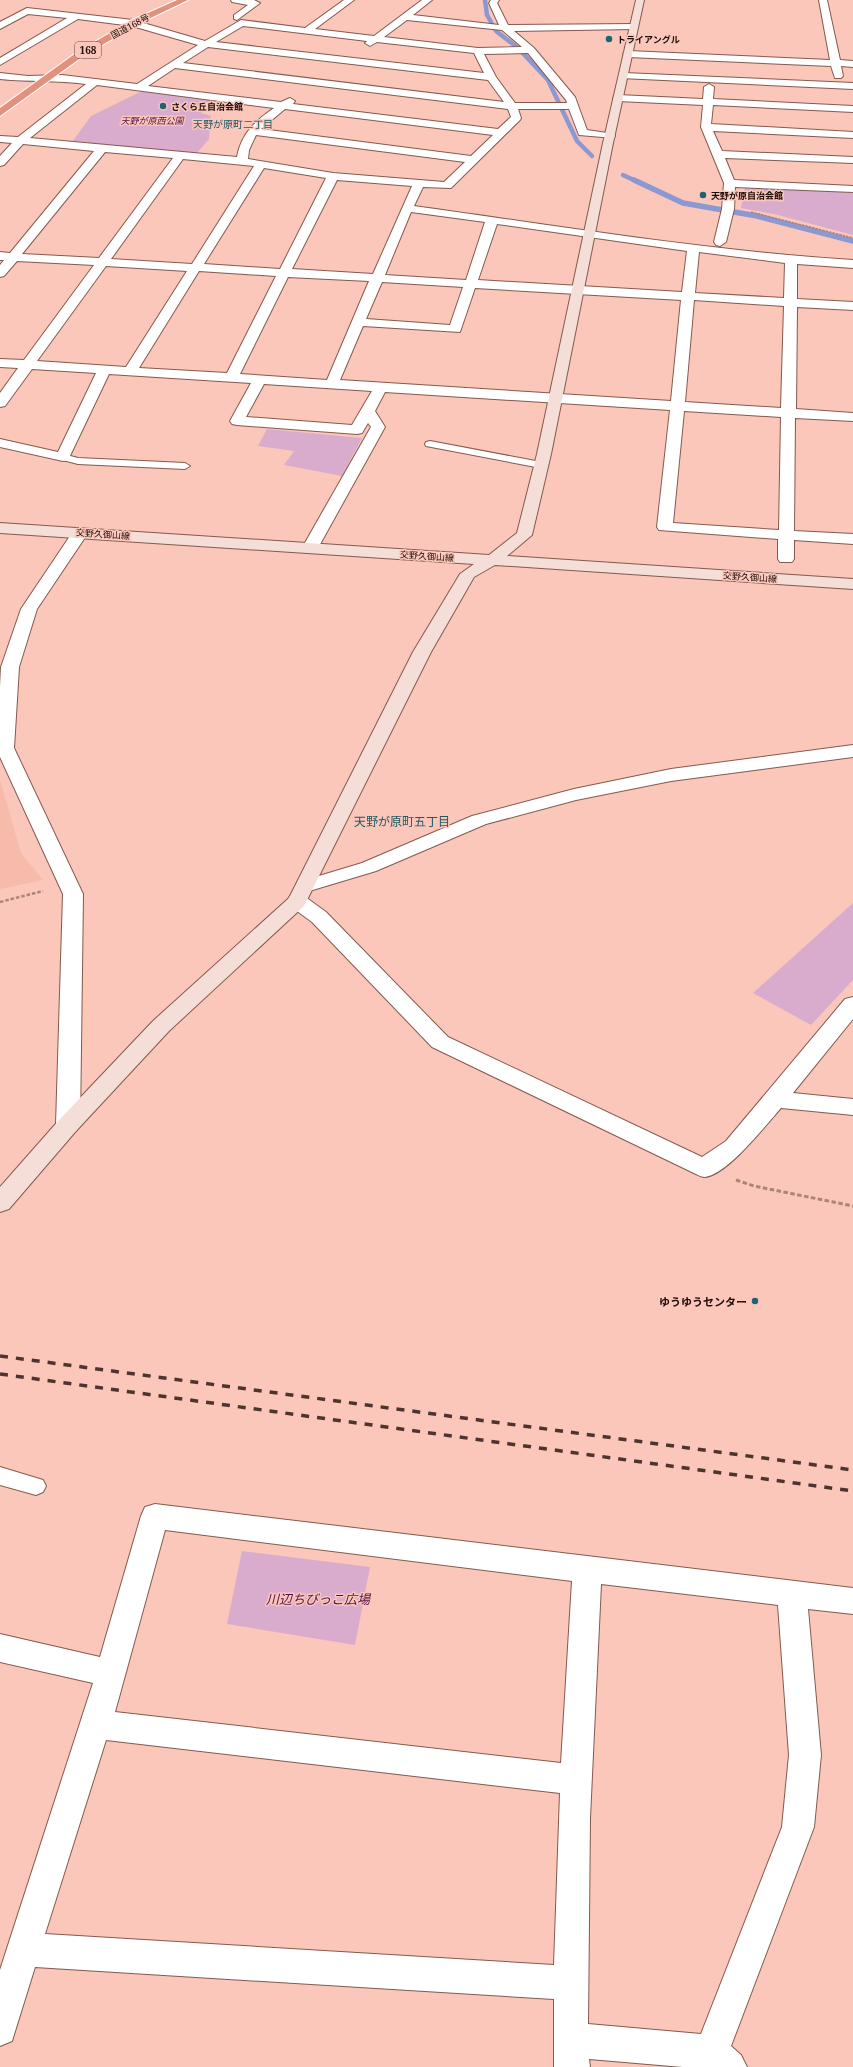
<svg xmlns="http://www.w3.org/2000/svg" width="853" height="2067" font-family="'Noto Serif','Noto Sans JP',serif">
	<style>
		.built { fill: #f7bbac }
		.green { fill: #d9acce }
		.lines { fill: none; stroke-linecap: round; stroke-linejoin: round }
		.stream-far1 { stroke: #8c98d2; stroke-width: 4.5 }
		.stream { stroke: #8c98d2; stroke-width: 5.5 }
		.lane-casing { stroke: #85594d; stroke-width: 2 }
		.street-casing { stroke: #85594d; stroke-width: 2 }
		.secondary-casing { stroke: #85594d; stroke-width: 2 }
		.highway-casing { stroke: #fff; stroke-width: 2 }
		.path-far2 { stroke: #ac847a; stroke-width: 1.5; stroke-dasharray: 2.5 1; stroke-linecap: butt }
		.path-far1 { stroke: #ac847a; stroke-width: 2.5; stroke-dasharray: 3.5 2; stroke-linecap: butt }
		.path { stroke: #ac847a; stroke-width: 3; stroke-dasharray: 4.5 2.5; stroke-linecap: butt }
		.lane { fill: #fff; fill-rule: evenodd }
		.street { fill: #fff; fill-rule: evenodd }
		.secondary { fill: #f6ded8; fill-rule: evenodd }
		.highway { fill: #e2917c; fill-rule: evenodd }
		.rail { stroke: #4d342e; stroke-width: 3.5; stroke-dasharray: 8 8; stroke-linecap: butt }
		.poi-dot { fill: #1c6473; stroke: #fbc7ba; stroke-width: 1.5 }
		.labels { text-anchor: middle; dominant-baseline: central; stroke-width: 3; stroke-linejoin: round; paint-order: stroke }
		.far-street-label { font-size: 9px; fill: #1d0c08; stroke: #fbc7ba }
		.far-poi-label { font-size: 9px; font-weight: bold; fill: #1d0c08; stroke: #fbc7ba; text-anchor: start }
		.far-park-label { font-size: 9px; font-style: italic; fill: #500e46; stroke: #fbc7ba }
		.shield { fill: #fbc7ba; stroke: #60443d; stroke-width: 1 }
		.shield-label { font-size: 10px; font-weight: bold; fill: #1d0c08 }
		.far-neighbourhood-label { font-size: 10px; fill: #225865; stroke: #fbc7ba }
		.poi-label { font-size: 11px; font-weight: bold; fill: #1d0c08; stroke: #fbc7ba; text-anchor: end }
		.neighbourhood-label { font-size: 12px; fill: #225865; stroke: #fbc7ba }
		.near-park-label { font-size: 13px; font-style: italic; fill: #500e46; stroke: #fbc7ba }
	</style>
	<rect width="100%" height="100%" fill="#fbc7ba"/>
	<polygon class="built" points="0,780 21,853 43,880 0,889"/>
	<g class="green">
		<polygon points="144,90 216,101 201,113 211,116 209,139 196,154 73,141 91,116"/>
		<polygon points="745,185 853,193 853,235 778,215 741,208"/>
		<polygon points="267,429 362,438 342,476 284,465 294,451 258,446"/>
		<polygon points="853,903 853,980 811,1025 753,993"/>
		<polygon points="242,1551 370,1567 355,1645 227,1624"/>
	</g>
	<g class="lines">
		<g class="stream-far1">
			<polyline points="485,0 487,15 496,31 518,48 548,80 577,141 592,156"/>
			<polyline points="623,175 636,181"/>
		</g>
		<polyline class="stream" points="634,180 683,203 757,216 853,241"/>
		<defs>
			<g id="lane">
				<polygon points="430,441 541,462 546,465 541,468 426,446 425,444 426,442"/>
				<polygon points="63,454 78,458 185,463 190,466 185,469 78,464 59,459 58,457 59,455"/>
				<polygon points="0,1467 43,1480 46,1486 43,1492 36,1495 0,1485"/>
			</g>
			<g id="street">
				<polygon points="231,0 254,0 260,3 237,20 234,19 234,15 248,5 232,2"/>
				<path d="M344 0H354L315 29 374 36 422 0H432L413 15 499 25 489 3 491 0H499L497 3 508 25 637 24V28L634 29 514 31 534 48 575 97 587 130 614 134 615 136 614 138 579 135 569 109H518L521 118 520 120 451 188 423 187 414 206C560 226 706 251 853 260V268L797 264V299L853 302V310L797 307 796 409 853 413V421L795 418 794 531 853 534V544L794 540V559L792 562H780L778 559V539L659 530 657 527 670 410 385 392 375 411 385 427 318 548 316 551H304L302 548 371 427 368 423 362 433 357 434 237 425 232 424 230 421 251 383 109 374 68 460 63 461 0 447V439L58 452 96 373 32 369 5 406 0 407V393L18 368 0 367V359L24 360 94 265 17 261 4 276 0 277V265L4 260H0V252L10 253 94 151 23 144 4 165 0 166V156L12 143 0 142V136L18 137 86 84C57 80 29 82 0 79V73L28 76 62 75 137 84 198 45 132 26 78 19 0 65V58L67 18 28 14 0 29V22L27 8 133 20 205 41 241 20 305 28ZM407 20 502 30 522 47 478 48 384 37ZM243 26 367 41 365 43 370 46 377 42 474 53 484 73 216 42ZM208 47 488 80 504 102 183 63ZM528 53 566 100 567 103H515L496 77 484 54ZM175 68 508 109 511 117 498 129 293 104 295 101 290 98 281 102 148 86ZM97 85 274 108C255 121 241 134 237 157L30 138ZM285 109 493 135 471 156 261 129ZM256 135 465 162 444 182 333 173 248 159 249 150ZM105 152 173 158 99 258 22 254ZM183 159 254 166 192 264 111 259ZM264 168 326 178 280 269 204 264ZM337 180 412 186 373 274 292 269ZM411 212 485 222 466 280 385 275ZM497 224 687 251 682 292 478 280ZM699 252 785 263 784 298 695 293ZM106 266 187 271 126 367 37 361ZM199 271 276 276 227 373 139 368ZM288 277 369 281 327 380 240 374ZM382 282 463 287 450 325 366 319ZM475 288 681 300 671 401 340 380 363 326 460 332ZM694 300 784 306 781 408 685 402ZM264 384 372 391 352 425 246 417ZM684 411 781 417 779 530 673 523Z"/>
				<polygon points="819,0 827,0 840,60 853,61 853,67 841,66 843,76 841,78 835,78 831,66 628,57 623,54 628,51 830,60"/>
				<polygon points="624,73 853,83 853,89 621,78 619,76"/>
				<polygon points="709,84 714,87 713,99 853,106 853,112 713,105 711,124 853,132 853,138 713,131 722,151 853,157 853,163 725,158 734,180 853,186 853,192 735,187 734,209 726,242 720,246 716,245 714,242 722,209 724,183 701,127 703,105 618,101 613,98 618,95 703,99 704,87"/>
				<polygon points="80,528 86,530 88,533 37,609 19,667 14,748 83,894 80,1125 76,1131 68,1133 60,1131 56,1125 63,894 0,757 0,686 1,667 21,609 74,530"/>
				<polygon points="853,745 853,757 671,781 576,800 486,824 376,871 306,892 299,890 296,886 299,882 362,863 472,816 574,789 671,769"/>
				<path d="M297 895 304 896 326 912 448 1037 702 1157 726 1141 845 999 853 997V1019L793 1093 853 1099V1115L781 1108C766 1125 727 1175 705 1177 702 1177 698 1175 696 1174L432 1047 312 922 290 906 287 901 290 896Z"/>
				<path d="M155 1504 853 1588V1614L808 1609 821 1755 814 1827 731 2046 741 2055 747 2067H683L589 2059 590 2067H554V1999L35 1967 12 2041 0 2046V1970L93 1683 0 1662V1634L100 1657 141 1516 145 1507ZM165 1530 572 1581 561 1763 115 1712ZM601 1584 778 1605 789 1755 782 1827 701 2034 588 2024 590 1818ZM106 1740 560 1793 554 1965 45 1934Z"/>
			</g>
			<polygon id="secondary" points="636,0 644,0 613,143 551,454 532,535 507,556 853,579 853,589 495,565 474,577 431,652 304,906 169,1031 76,1131 9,1209 0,1212 0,1187 60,1119 153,1021 289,898 413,652 460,574 474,564 0,533 0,523 489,555 517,533 537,454 603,143"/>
			<polygon id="highway" points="177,0 188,0 136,25 82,57 0,116 0,108 76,53 130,21"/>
		</defs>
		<use href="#lane" class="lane-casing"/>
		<use href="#street" class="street-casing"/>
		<use href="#secondary" class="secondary-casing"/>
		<use href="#highway" class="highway-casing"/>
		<polyline class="path-far2" points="751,212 853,238"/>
		<polyline class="path-far1" points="0,902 43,891"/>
		<polyline class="path" points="736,1180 754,1186 853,1206"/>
		<use href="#lane" class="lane"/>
		<use href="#street" class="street"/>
		<use href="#secondary" class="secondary"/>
		<use href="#highway" class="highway"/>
		<g class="rail">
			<polyline points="0,1356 853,1470"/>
			<polyline points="0,1374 853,1491"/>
		</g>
	</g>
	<g class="poi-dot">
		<circle cx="609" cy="39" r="4"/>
		<circle cx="163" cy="106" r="4"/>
		<circle cx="703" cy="195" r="4"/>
		<circle cx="755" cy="1301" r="4"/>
	</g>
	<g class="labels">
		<g class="far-street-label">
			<text transform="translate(130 26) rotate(-28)">国道168号</text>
			<text transform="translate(103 534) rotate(4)">交野久御山線</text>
			<text transform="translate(427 556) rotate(4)">交野久御山線</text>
			<text transform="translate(750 577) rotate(4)">交野久御山線</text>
		</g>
		<g class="far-poi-label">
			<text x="617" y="39">トライアングル</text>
			<text x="171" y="106">さくら丘自治会館</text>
			<text x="711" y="195">天野が原自治会館</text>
		</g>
		<g class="far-park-label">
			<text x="152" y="120">天野が原西公園</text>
		</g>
		<rect class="shield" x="75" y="42" width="26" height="16" rx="3"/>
		<g class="shield-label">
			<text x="88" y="50">168</text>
		</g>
		<g class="far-neighbourhood-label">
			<text x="233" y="124">天野が原町二丁目</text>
		</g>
		<g class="poi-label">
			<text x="747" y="1301">ゆうゆうセンター</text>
		</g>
		<g class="neighbourhood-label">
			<text x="402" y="821">天野が原町五丁目</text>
		</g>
		<g class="near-park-label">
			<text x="318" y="1599">川辺ちびっこ広場</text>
		</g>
	</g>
</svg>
